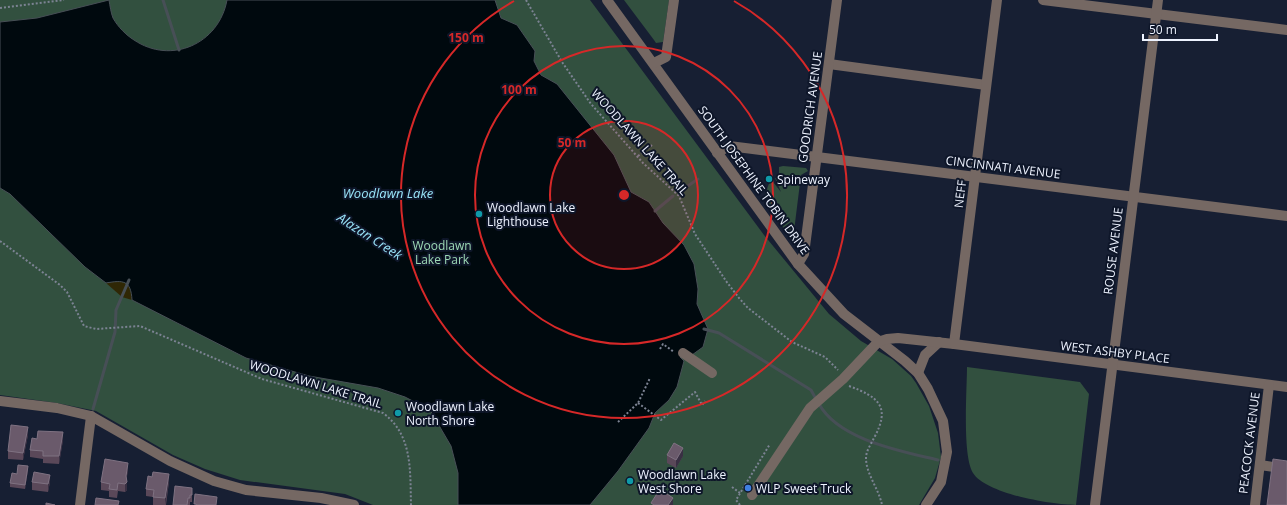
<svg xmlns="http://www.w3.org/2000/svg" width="1287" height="505" font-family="'Open Sans',sans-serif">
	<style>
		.green { fill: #32503f }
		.sand { fill: #2f2705 }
		.water { fill: #00090e; stroke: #474f56 }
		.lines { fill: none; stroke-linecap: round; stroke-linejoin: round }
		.stream { stroke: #474f56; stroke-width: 3 }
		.path { stroke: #7c8393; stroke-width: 2; stroke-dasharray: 2 2; stroke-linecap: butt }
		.minor { stroke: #756863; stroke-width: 10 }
		.wall { fill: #5a4859 }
		.shaded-wall { fill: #393043 }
		.building { fill: #6a5a6b; stroke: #7f7282 }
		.ring { fill: none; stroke: #d62828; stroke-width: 2 }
		.culture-dot { fill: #0f9aa8; stroke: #0e1629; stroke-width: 1.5 }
		.shop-dot { fill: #3f7fe0; stroke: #0e1629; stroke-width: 1.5 }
		.labels { text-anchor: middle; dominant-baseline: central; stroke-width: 4; stroke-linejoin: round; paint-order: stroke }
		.street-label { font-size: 12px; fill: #eef3ff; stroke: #0e1629 }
		.poi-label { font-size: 12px; fill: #eef3ff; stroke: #0e1629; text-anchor: start }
		.park-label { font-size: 12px; fill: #9dd9b5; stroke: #0e1629 }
		.water-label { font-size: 13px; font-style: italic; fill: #99e4f9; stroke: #0e1629 }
		.centre { fill: #d62828; stroke: #0e1629; stroke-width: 2 }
		.ring-label { font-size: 12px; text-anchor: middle; font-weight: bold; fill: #d62828; stroke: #0e1629; stroke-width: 4; stroke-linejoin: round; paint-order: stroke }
	</style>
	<rect width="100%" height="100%" fill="#171f33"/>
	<g class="green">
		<polygon points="0,0 590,0 764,235 829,314 861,341 892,359 911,376 916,383 929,406 938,433 941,457 935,478 919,505 373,505 345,494 240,480 205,469 173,455 96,411 57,403 0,395"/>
		<polygon points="624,0 669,0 663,42 656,43 654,40"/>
		<polygon points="783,166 806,168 808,171 801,175 794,231 800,239 797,241 791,239 768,205 765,194 770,181 773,182 781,192 775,178 786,180 779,173 779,167"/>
		<path d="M967 367 1080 382 1089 394 1076 505C1053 505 986 494 973 473 962 455 967 390 967 367Z"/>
	</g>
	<path class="sand" d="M118 281C130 283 132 288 132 300L122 297 106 283Z"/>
	<path class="water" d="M109 0C110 6 111 13 113 18 118 27 126 35 134 40 171 65 219 44 227 0H495L501 18 517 25 535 51 534 61 541 75 557 84 614 155 631 192 649 202 663 223 684 245 694 264 698 289 697 304 708 329 703 347 692 355 685 350 680 357 684 361 677 387 669 400 655 413 649 428 618 471 590 505H458V473L451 446 430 410 405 397 378 388 309 376 246 358 132 300C131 280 123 280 106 283L85 267 10 194 0 188V22L37 18Z"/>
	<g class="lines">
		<g class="stream">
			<polyline points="163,0 179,50"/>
			<polyline points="679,192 698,179"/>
			<polyline points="655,211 673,196"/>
			<polyline points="704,329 719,333 811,390 816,399"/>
			<path d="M819 404C839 440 901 451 938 460"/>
			<polyline points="93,409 115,332 116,310 129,280"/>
		</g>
		<g class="path">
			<polyline points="526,0 562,62 591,104 643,163 679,196 695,234 726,281 739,298 748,308 792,342 825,357 838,370"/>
			<polyline points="0,8 64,0"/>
			<polyline points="638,156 652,145"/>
			<path d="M0 241 60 285 67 292 84 326 96 329 140 326 262 379 383 413C413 435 410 471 411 505"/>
			<polyline points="660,349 663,344 674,352"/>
			<path d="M849 386C879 397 891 407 874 438 871 444 866 451 866 458 866 474 879 489 882 505"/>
			<polyline points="638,403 661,420 695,392 702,405 705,401"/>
			<polyline points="618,422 638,403 650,378"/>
			<polyline points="732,487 740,493"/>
			<polyline points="740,505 736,500 770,444"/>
		</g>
		<g class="minor">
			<polyline points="607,0 798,264 844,314 905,361 918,373 928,389 943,421 947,452 941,482 926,505"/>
			<polyline points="1043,0 1287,30"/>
			<polyline points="654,63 666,57 674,0"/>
			<polyline points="829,64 986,85"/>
			<polyline points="717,153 729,146 1287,216"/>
			<polyline points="798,264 804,254 837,0"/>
			<polyline points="954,344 997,0"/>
			<polyline points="683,353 712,373"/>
			<polyline points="918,373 925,355 939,342"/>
			<polyline points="0,401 57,408 91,416 170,461 214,481 246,490 321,498 354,505"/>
			<polyline points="1260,465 1287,469"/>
			<polyline points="752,495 810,408 843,379 878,342 887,339 898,338 954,344 1287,387"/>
			<polyline points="80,505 91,416"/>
			<polyline points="1095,505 1158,0"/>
			<polyline points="1255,505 1269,385"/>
		</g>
	</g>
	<g class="wall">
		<polygon points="28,435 23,460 8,459 8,451"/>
		<polygon points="63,440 59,464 43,463 43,459 30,457 30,450"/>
		<polygon points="667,455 683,456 676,468 667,463"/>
		<polygon points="28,470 25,489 10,487 10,483 17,474"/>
		<polygon points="128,471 126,479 127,490 125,492 118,491 117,498 109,497 109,491 101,490 101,482"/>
		<polygon points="32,482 50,482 48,492 32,490"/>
		<polygon points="169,482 166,505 153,505 153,497 146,496 146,489"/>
		<polygon points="192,488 192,502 190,502 190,505 173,505"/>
	</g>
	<g class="shaded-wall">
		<polygon points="28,427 28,435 23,460 23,453"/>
		<polygon points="63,432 63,440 59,464 59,456"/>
		<polygon points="683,448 683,456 676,468 676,460"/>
		<polygon points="128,463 128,471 126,483 127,482 127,490 125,492 125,484"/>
		<polygon points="28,466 28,470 25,489 25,485"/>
		<polygon points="169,474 169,482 165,505 165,498"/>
		<polygon points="50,475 50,482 48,492 48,484"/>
		<polygon points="673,498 673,505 668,505"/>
	</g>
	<g class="building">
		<polygon points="11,425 28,427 23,453 8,451"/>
		<polygon points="38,431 63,432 59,456 43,456 43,451 30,450 32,438 37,439"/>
		<polygon points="674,443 683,448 676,460 667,455"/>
		<polygon points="105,459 128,463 126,476 127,482 125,484 118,483 117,490 109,489 110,484 101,482"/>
		<polygon points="1273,459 1287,461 1287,505 1267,505"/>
		<polygon points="18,465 28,466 25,485 10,483 12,473 17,474"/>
		<polygon points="34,472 50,475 48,484 32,482"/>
		<polygon points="153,472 169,474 165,498 153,497 154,490 146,489 148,476 152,477"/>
		<polygon points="175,486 192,488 192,495 190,495 190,498 188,498 187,505 173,505"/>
		<polygon points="660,489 673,498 668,505 654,505 651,503"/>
		<polygon points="195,494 217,497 216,505 196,505 196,504 194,504"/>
		<polygon points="96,498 119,501 118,505 95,505"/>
		<polygon points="46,503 55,505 46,505"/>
	</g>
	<circle cx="624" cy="195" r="74" fill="#d62828" fill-opacity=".12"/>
	<g class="ring">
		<circle cx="624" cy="195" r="74"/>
		<circle cx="624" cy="195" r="149"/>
		<path d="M734 1A223 223 0 1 1 514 1"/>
	</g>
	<g class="culture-dot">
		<circle cx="769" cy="179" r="4"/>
		<circle cx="479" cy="214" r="4"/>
		<circle cx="398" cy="413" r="4"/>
		<circle cx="630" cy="481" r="4"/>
	</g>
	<circle class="shop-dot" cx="748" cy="488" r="4"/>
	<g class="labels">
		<g class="street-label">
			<text transform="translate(810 107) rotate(-82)">GOODRICH AVENUE</text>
			<text transform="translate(640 142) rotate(48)">WOODLAWN LAKE TRAIL</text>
			<text transform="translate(1003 167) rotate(7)">CINCINNATI AVENUE</text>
			<text transform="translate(754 180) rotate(54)">SOUTH JOSEPHINE TOBIN DRIVE</text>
			<text transform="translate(960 194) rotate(-83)">NEFF</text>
			<text transform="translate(1113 251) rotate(-83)">ROUSE AVENUE</text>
			<text transform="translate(1115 352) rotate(7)">WEST ASHBY PLACE</text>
			<text transform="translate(316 384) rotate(17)">WOODLAWN LAKE TRAIL</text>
			<text transform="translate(1249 443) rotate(-83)">PEACOCK AVENUE</text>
		</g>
		<g class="poi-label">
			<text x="777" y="179">Spineway</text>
			<text x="487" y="207">Woodlawn Lake<tspan x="487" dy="14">Lighthouse</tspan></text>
			<text x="406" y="406">Woodlawn Lake<tspan x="406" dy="14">North Shore</tspan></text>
			<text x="638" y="474">Woodlawn Lake<tspan x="638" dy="14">West Shore</tspan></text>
			<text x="756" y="488">WLP Sweet Truck</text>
		</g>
		<g class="park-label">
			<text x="442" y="245">Woodlawn<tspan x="442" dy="14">Lake Park</tspan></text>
		</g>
		<g class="water-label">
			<text x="388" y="193">Woodlawn Lake</text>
			<text transform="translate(370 236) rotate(33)">Alazan Creek</text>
		</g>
	</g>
	<circle cx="624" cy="195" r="6" class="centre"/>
	<g class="ring-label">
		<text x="466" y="42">150 m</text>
		<text x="519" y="94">100 m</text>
		<text x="572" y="147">50 m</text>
	</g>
	<path d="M1143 34v6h74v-6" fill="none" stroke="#eef3ff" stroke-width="2"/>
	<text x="1149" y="34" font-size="12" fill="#eef3ff" stroke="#0e1629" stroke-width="3" paint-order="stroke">50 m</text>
</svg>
